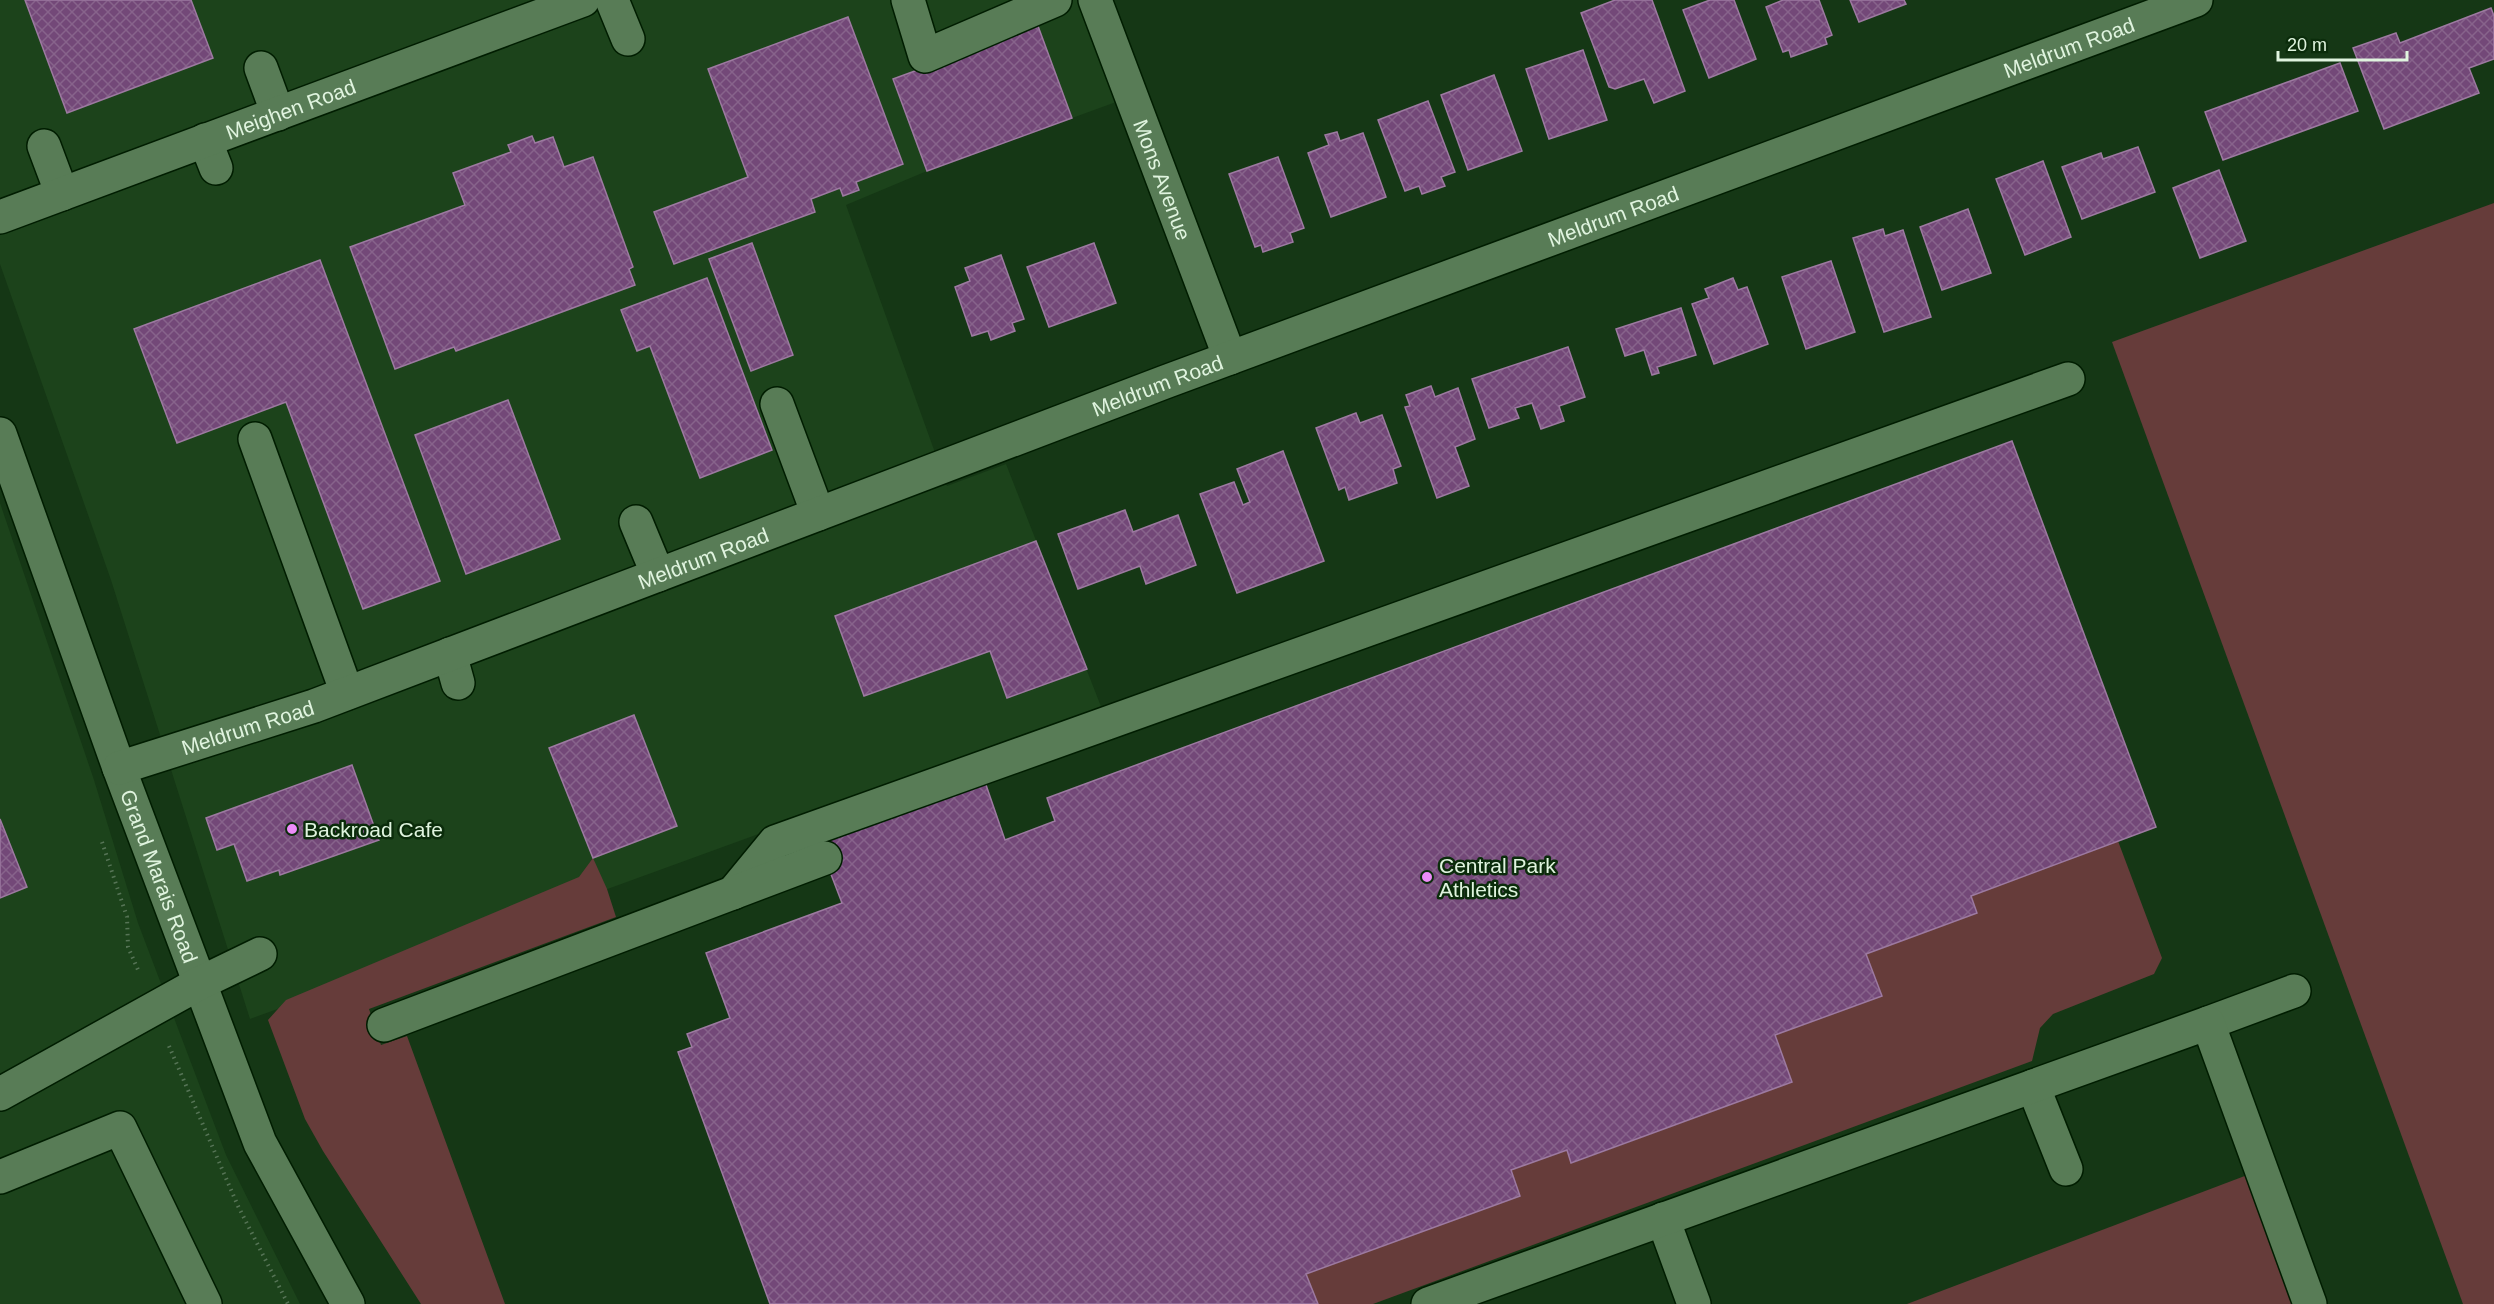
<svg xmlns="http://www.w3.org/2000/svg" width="2494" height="1304" font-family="Helvetica,sans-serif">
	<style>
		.built { fill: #1c431b }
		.green { fill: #663c3a }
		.building { fill: url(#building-cross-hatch); stroke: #9d7aa1; stroke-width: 1.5 }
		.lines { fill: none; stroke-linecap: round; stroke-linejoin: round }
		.minor-casing { stroke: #001d00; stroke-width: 36 }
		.path { stroke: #567456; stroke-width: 4; stroke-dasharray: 1.5 4.5; stroke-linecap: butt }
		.minor { stroke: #587c56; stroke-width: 33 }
		.poi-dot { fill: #ed8cf9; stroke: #0b2c0b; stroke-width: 2 }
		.labels { text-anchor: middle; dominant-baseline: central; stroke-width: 5; stroke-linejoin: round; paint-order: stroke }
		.street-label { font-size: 21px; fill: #e0f4df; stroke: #0b2c0b }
		.poi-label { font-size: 21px; fill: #e0f4df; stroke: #0b2c0b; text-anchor: start }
	</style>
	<defs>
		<pattern id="building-cross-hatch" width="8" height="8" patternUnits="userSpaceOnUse" patternTransform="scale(1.5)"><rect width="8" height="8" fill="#734878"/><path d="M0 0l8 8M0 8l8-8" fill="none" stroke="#87638b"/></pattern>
	</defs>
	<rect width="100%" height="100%" fill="#153715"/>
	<g class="built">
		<polygon points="0,0 1078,0 1116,102 927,171 846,205 947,486 1006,464 1102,709 250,1019 111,580 0,264"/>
		<polygon points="0,503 94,780 138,923 226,1155 300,1304 0,1304"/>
	</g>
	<g class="green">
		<polygon points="2494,203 2494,1304 2463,1304 2112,342"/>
		<polygon points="2118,841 2162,958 2154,974 2053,1014 2040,1028 2032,1061 1373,1304 1318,1304 1306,1274 1519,1196 1511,1170 1567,1150 1572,1163 1792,1082 1775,1035 1882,996 1866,954 1977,913 1971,896"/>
		<polygon points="593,858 607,889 616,917 369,1009 381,1045 407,1036 505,1304 421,1304 323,1151 305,1119 268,1020 286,1000 579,877"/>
		<polygon points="2250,1174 2296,1304 1907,1304"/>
	</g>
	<g class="building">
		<polygon points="25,0 191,0 213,58 67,113"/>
		<polygon points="1615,0 1652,0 1685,91 1654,103 1644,79 1615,89 1609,87 1581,13"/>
		<polygon points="1710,0 1734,0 1756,59 1709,78 1683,10"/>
		<polygon points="1783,0 1819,0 1832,35 1825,38 1827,44 1791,57 1789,50 1783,52 1766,7"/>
		<polygon points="1850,0 1904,0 1906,4 1859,22"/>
		<polygon points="2491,8 2494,16 2494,59 2469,68 2479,93 2384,129 2353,48 2396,33 2400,43"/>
		<polygon points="848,17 903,164 856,182 859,190 843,196 840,188 811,199 815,212 674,264 654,212 748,177 708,69"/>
		<polygon points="1038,26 1072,118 927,171 893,79"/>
		<polygon points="1583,50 1607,120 1549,139 1526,69"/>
		<polygon points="2340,63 2358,111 2223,160 2205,112"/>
		<polygon points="1494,75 1522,151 1468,170 1441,95"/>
		<polygon points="1428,101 1455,172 1441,177 1445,186 1422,194 1419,186 1405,191 1378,120"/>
		<polygon points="1337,132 1340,141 1363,133 1386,197 1331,217 1308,153 1329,145 1325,135"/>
		<polygon points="532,136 535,143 553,137 564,167 593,157 633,267 629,269 635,285 456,351 454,347 395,369 350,247 465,205 453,173 511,152 508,145"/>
		<polygon points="2138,147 2155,192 2082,219 2062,167 2101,153 2103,159"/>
		<polygon points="1278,157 1304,228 1290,233 1293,242 1263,252 1261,245 1255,247 1229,174"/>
		<polygon points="2043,161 2071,237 2025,255 1996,179"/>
		<polygon points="2219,170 2246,241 2200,258 2173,188"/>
		<polygon points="1968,209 1991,273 1942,290 1920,227"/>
		<polygon points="1883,229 1885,236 1903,230 1931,317 1884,332 1853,238"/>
		<polygon points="752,243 793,355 751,371 709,259"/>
		<polygon points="1094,243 1116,303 1049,327 1027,267"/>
		<polygon points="1001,255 1024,319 1012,323 1015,331 991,340 988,331 972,336 955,287 970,281 965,268"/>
		<polygon points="320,260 440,581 363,609 286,402 177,443 134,329"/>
		<polygon points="1831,261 1855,332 1806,349 1782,277"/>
		<polygon points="707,278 772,450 700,478 650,346 637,351 621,310"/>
		<polygon points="1733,278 1738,290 1747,287 1768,344 1714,364 1692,304 1709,298 1705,289"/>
		<polygon points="1681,308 1696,355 1657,367 1659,373 1652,375 1644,350 1625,356 1616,329"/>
		<polygon points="1568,347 1585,397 1559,406 1564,421 1541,429 1532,403 1515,408 1519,418 1489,428 1472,379"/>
		<polygon points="1431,386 1435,397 1458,388 1475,439 1455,447 1469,486 1437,498 1405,407 1410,406 1406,395"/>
		<polygon points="508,400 560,539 466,574 415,435"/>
		<polygon points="1356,413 1360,423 1382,415 1401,466 1393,469 1397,483 1349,500 1345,487 1339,490 1316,428"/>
		<polygon points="2012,441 2156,827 1971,896 1977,913 1866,954 1882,996 1775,1035 1792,1082 1571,1163 1567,1150 1511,1170 1520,1196 1306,1274 1318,1304 770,1304 678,1052 692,1047 687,1034 730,1018 706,953 842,903 819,843 985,782 1005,840 1055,821 1047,798"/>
		<polygon points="1283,451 1324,561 1237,593 1200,494 1234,482 1243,505 1250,502 1237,469"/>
		<polygon points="1125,510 1133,532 1178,515 1196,565 1146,584 1140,566 1078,589 1058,534"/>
		<polygon points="1036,541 1087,669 1007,698 990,651 864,696 835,616"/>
		<polygon points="634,715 677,826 593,858 549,748"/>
		<polygon points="352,765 379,840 280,875 279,870 247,881 234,844 217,850 206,818"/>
		<polygon points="0,819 27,887 0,898"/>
	</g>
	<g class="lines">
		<defs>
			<g id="minor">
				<polyline points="612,0 628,39"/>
				<polyline points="908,0 925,56 1055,0"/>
				<path id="s1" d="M1095 0 1230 358"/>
				<polyline points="261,68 278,114"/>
				<polyline points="205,140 216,168"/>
				<polyline points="44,146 62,194"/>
				<path id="s2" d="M0 217 583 0"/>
				<polyline points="777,404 818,514"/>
				<path id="s3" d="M0 434 119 768 260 1143 348 1304"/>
				<polyline points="255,439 347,693"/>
				<polyline points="636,522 658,575"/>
				<polyline points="450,654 458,683"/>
				<path id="s4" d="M119 768 314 706 1165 382 2196 0"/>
				<polyline points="733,893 775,842 2068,379"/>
				<polyline points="2208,1023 2294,991"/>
				<polyline points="384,1025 825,858"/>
				<polyline points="2033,1086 2066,1169"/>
				<polyline points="0,1094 200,983 260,954"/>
				<polyline points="0,1177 120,1128 205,1304"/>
				<polyline points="1663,1219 1694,1304"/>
				<polyline points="1428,1304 2208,1023 2310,1304"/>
			</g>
		</defs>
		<use href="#minor" class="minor-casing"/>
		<g class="path">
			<polyline points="102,842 127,917 128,947 139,972"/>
			<polyline points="169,1046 238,1206 288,1304"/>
		</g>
		<use href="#minor" class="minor"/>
	</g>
	<g class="poi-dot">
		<circle cx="292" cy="829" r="6"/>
		<circle cx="1427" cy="877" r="6"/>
	</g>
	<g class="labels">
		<g class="street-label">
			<text stroke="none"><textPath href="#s4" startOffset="2079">Meldrum Road</textPath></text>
			<text stroke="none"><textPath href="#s2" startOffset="310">Meighen Road</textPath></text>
			<text stroke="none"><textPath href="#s1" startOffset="192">Mons Avenue</textPath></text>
			<text stroke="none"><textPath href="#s4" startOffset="1593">Meldrum Road</textPath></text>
			<text stroke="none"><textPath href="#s4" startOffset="1107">Meldrum Road</textPath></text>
			<text stroke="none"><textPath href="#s4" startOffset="621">Meldrum Road</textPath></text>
			<text stroke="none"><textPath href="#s4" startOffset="135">Meldrum Road</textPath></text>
			<text stroke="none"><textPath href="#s3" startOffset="470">Grand Marais Road</textPath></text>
		</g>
		<g class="poi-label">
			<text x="304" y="829">Backroad Cafe</text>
			<text x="1439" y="865">Central Park<tspan x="1439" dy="24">Athletics</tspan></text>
		</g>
	</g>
	<path d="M2278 51v9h129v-9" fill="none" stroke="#e0f4df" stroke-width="3"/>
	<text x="2287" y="51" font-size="18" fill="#e0f4df" stroke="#0b2c0b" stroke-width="4.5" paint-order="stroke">20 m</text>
</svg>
